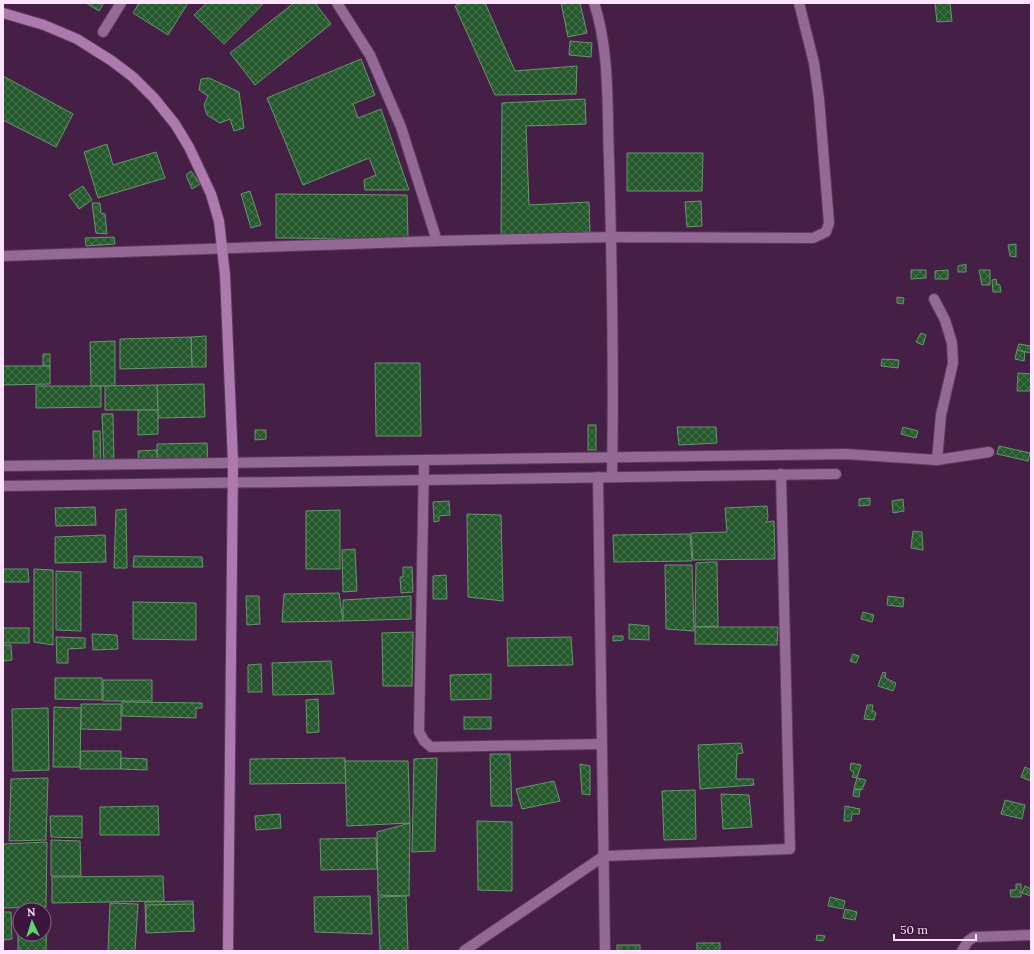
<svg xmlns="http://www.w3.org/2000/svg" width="1034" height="954" font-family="Lora,serif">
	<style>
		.building { fill: url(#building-cross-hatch); stroke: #67976b }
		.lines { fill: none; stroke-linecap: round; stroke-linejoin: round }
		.street-casing { stroke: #5d3b5e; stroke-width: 12 }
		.secondary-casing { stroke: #5d3b5e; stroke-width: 12 }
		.street { stroke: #956995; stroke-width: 10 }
		.secondary { stroke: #ac7aac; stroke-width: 10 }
	</style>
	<defs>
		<pattern id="building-cross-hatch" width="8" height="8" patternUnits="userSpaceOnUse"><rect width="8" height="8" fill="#27592e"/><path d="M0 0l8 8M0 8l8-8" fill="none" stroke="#47714d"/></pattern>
	</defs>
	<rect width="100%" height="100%" fill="#461f47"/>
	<g class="building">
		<polygon points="86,3 104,3 99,11"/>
		<polygon points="139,3 188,3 168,35 133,13"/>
		<polygon points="207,3 264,3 224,44 194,15"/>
		<polygon points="294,3 315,3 331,24 255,85 230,53"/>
		<polygon points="460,3 485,3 515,71 577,66 576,94 495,95 455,6"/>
		<polygon points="561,3 580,3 587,33 568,37"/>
		<polygon points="935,3 950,3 952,21 937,22"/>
		<polygon points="570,41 592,43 591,57 569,55"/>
		<polygon points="361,59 375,95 353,104 358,118 381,109 409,190 365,190 364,180 376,175 369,158 303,185 267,98"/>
		<polygon points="3,76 73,114 56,147 3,120"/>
		<polygon points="209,78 239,92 244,128 234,131 230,119 220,123 207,115 204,105 208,96 199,90 201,79"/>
		<polygon points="585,99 586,124 526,126 529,205 589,202 590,232 501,235 502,103"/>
		<polygon points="107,144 113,165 156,152 165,178 98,198 84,152"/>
		<polygon points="627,153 703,153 702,191 627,191"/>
		<polygon points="191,171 200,184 192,189 186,175"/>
		<polygon points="83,186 92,200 79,209 69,195"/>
		<polygon points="250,191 261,225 251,228 241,194"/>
		<polygon points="276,194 407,195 408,239 276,238"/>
		<polygon points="701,201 702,226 687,227 685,202"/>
		<polygon points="92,203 100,203 101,213 105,214 107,234 96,233"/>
		<polygon points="114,237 115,244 86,246 85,238"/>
		<polygon points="1016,244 1016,257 1010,256 1008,245"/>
		<polygon points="966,264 966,272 958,272 958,266"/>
		<polygon points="911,270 926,270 926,278 911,279"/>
		<polygon points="948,270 948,279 935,279 935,271"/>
		<polygon points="979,270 990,270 990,285 982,285"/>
		<polygon points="996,279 997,284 1000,285 1001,292 993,292 992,280"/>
		<polygon points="897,297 904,298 903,304 897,303"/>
		<polygon points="921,333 926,335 923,345 916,342"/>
		<polygon points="206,336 206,367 192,367 191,337"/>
		<polygon points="191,337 192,367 120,369 120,339"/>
		<polygon points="115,341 115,386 91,386 90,342"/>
		<polygon points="1019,344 1031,346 1031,353 1017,350"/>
		<polygon points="1017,350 1025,352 1024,361 1015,359"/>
		<rect x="43" y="354" width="7" height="12"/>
		<polygon points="882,359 899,360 898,368 881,366"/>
		<polygon points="375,363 420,363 421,436 376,436"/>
		<polygon points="3,366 50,366 50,384 3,385"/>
		<polygon points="1018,373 1031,374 1031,391 1017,391"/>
		<polygon points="204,384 205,417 158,418 157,385"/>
		<polygon points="157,385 158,410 105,410 105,386"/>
		<polygon points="36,386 101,386 101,407 36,408"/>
		<polygon points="138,410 158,410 158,434 138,435"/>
		<polygon points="102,414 113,414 114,464 104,464"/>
		<rect x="588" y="425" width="8" height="25"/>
		<polygon points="677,427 716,427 717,443 679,445"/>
		<polygon points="903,427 918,431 916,438 901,434"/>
		<polygon points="255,430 266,430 266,439 255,440"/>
		<polygon points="93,431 100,431 101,466 94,466"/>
		<polygon points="207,443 208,465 157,466 157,444"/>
		<polygon points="999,446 1030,453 1028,461 997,454"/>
		<polygon points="157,450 157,466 139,466 138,451"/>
		<polygon points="870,498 870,505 859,506 859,499"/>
		<polygon points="903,499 904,511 893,513 892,501"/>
		<polygon points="449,501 450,515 439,516 439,521 434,522 433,502"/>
		<polygon points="767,506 768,517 766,522 774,521 775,559 693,560 691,533 727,532 725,508"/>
		<polygon points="95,507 96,525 56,526 55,508"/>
		<polygon points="126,509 127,568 114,568 116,510"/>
		<polygon points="340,510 340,569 306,569 306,511"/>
		<polygon points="467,514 501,515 503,601 468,597"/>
		<polygon points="913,531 922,532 923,550 911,548"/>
		<polygon points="690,534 692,561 614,562 613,535"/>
		<polygon points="105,535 106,562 55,563 55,537"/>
		<polygon points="355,549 357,591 343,592 342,550"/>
		<polygon points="134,556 202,557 203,567 133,567"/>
		<polygon points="710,562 717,562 718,626 695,627 696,563"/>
		<polygon points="665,565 692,565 694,631 666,629"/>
		<polygon points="403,567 412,567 413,592 401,593 400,577 403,577"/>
		<polygon points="3,569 28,569 29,582 3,582"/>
		<polygon points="34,569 53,570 53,645 34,642"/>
		<polygon points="56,571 81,572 81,631 56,630"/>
		<polygon points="446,575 447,599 433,599 433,576"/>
		<polygon points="339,593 343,621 282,622 284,594"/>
		<polygon points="246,596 259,596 260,624 247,625"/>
		<polygon points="411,596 411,619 343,621 343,600"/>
		<polygon points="888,596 904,598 903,607 887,605"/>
		<polygon points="133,602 196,603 196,640 133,639"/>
		<polygon points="863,612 874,615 872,622 861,619"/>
		<polygon points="629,624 649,626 649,640 629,639"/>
		<polygon points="695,627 778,627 777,645 695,644"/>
		<rect x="3" y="628" width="26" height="15"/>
		<polygon points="413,632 412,686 383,686 382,633"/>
		<polygon points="92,634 117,635 118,649 93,650"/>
		<polygon points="613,636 623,636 623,640 613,641"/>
		<polygon points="56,637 85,638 85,648 68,649 68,663 57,663"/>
		<polygon points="571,637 573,665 508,666 507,638"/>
		<polygon points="3,645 11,645 12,660 3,661"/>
		<polygon points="853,654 859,656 856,663 850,661"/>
		<polygon points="331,661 334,694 273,695 272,663"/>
		<polygon points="261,664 262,692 248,692 248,665"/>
		<polygon points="883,672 886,673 885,678 896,683 893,691 878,686"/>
		<polygon points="491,674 491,699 451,700 450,675"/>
		<polygon points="55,678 102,678 102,700 55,699"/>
		<rect x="103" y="680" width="49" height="21"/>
		<polygon points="318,699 319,732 307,733 306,700"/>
		<polygon points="122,702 202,703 202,708 196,708 196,718 122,716"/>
		<polygon points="81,704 121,704 121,730 81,729"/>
		<polygon points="867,705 873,705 872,710 876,713 874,720 864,719"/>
		<polygon points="54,707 81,708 80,767 53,767"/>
		<polygon points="48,708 49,770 13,771 12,709"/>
		<rect x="464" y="717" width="27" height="12"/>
		<polygon points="741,743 743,753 737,754 736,779 753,779 754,785 700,789 698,745"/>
		<polygon points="81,751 121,751 121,769 80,769"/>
		<polygon points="490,754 510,754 512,806 491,806"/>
		<polygon points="121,758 147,759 147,770 121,769"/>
		<polygon points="345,758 346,783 250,784 250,759"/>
		<polygon points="437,758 435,851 412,852 414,759"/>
		<polygon points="345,761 408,761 410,823 347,826"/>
		<polygon points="851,763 861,765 857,778 852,777 854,772 850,770"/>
		<polygon points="580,764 590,766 590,795 582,794"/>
		<polygon points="1025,767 1031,770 1031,781 1021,777"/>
		<polygon points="48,778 46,840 9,841 11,779"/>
		<polygon points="857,778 866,780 862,790 854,788"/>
		<polygon points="554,781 560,801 522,809 516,789"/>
		<polygon points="854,789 860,790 859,797 853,796"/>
		<polygon points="695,790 696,839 664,840 662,791"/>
		<polygon points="721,794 749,795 752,827 723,829"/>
		<polygon points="1005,800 1025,805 1022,819 1001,814"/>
		<polygon points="158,806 159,835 100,835 100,807"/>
		<polygon points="845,806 860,809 859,814 852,814 851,821 844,821"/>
		<polygon points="280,814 281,828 256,830 255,816"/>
		<polygon points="50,816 82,816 82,838 51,837"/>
		<polygon points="477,821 512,822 512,891 478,890"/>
		<polygon points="410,823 409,896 378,895 377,832"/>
		<polygon points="376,838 377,869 321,870 320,839"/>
		<polygon points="51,840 80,841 81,876 51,876"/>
		<polygon points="47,842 46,907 3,908 3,844"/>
		<polygon points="163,876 164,901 52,903 52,877"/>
		<polygon points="1016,884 1021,884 1021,897 1011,897 1010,890 1016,890"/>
		<polygon points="1025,886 1031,889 1031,896 1022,893"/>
		<polygon points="370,896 372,934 315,932 314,897"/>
		<polygon points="406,896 408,951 380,951 378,897"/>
		<polygon points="830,897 845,901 843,909 828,906"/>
		<polygon points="193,901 194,931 146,932 145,902"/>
		<polygon points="110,903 138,904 135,951 108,951"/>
		<polygon points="193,904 194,931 146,933 146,905"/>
		<polygon points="845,909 857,912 855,920 843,918"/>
		<polygon points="3,912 11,912 12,939 3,940"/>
		<polygon points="18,912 20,912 20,934 44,934 44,912 47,912 46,951 18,951"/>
		<polygon points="817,935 825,936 823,941 816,940"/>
		<rect x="697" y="943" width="23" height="8"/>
		<rect x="617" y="945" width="23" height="6"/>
	</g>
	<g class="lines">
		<defs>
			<g id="street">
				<polyline points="337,3 370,55 401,127 437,241"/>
				<path d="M594 3C610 50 607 109 609 159 612 265 614 371 612 477"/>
				<polyline points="103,32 121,3"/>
				<polyline points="3,256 437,241 611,237 813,238 826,232 829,223 819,99 814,63 799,3"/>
				<polyline points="934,299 945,320 952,343 953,363 941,415 937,460"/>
				<polyline points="424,460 419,732 424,741 431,747 602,744"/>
				<polyline points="3,466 845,454 937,460 989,452"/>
				<polyline points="598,477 605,951"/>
				<polyline points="3,486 836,474"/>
				<polyline points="464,951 604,856 790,849 781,474"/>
				<polyline points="962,951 968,941 974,937 1031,935"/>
			</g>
			<polyline id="secondary" points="3,13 44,25 77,39 112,61 133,77 154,98 175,124 189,147 211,194 219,221 225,275 233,462 228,951"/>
		</defs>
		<use href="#street" class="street-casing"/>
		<use href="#secondary" class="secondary-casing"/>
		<use href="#street" class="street"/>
		<use href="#secondary" class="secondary"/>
	</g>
	<rect width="1034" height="954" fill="none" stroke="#fde4fc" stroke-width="8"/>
	<g transform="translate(32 922) rotate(356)"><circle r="19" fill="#3b153c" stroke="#896889"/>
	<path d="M0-3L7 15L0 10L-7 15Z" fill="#5ad56e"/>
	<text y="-6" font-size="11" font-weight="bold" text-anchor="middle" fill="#fde4fc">N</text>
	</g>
	<path d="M894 934v6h82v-6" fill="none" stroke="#fde4fc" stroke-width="2"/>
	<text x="900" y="934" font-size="12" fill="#fde4fc" stroke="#3b153c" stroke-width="3" paint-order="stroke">50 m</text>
</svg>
